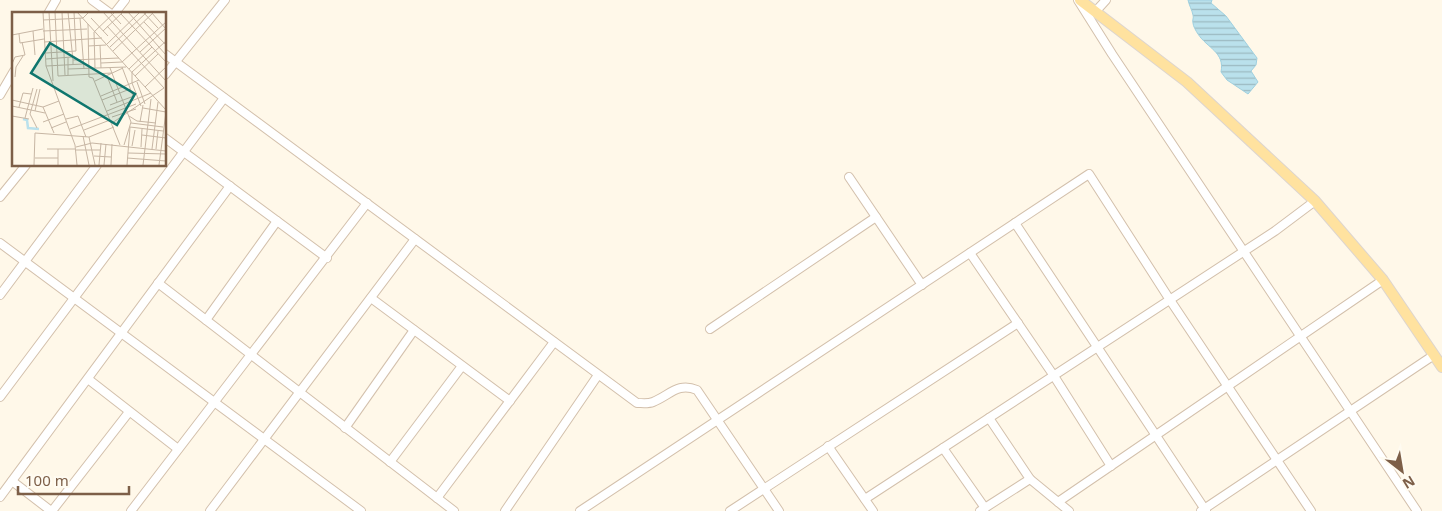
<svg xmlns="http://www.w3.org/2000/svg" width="1442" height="511" font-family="'Noto Sans',sans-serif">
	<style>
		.water { fill: url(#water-rules); stroke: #9fd0df }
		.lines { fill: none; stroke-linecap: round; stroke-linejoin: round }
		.minor-casing { stroke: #d3c0ac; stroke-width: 10 }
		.major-casing { stroke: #ddd5cf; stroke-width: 12 }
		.minor { stroke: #fff; stroke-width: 8 }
		.major { stroke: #ffe29f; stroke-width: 10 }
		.inset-river { fill: none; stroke: #bae1ec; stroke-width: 2.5 }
		.inset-road { fill: none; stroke: #c7b6a4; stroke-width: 1 }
		.view { fill: #0f766e; fill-opacity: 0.15; stroke: #0f766e; stroke-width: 2.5 }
		.inset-edge { fill: none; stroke: #7d5f48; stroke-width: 2.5 }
	</style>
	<defs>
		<pattern id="water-rules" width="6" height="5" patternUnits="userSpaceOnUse" patternTransform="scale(1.25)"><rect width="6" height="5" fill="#bae1ec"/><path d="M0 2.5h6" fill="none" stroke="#9cbac1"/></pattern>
	</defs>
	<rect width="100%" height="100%" fill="#fff8e9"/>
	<path class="water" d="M1188 0H1212L1211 3 1226 16 1257 58 1256 65 1251 71 1258 82 1248 94 1227 80 1221 72C1225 52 1207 48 1198 34 1196 31 1193 26 1193 23 1192 20 1194 18 1193 15 1192 10 1189 5 1188 0Z"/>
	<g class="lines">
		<defs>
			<g id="minor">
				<polyline points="92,0 111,14"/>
				<polyline points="1078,0 1112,54 1417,511"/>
				<polyline points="1095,12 1106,0"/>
				<polyline points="48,14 56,0"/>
				<polyline points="114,14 125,0"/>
				<path d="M165 54 637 403C642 403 648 404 653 402 670 395 678 382 697 390L779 511"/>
				<polyline points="165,75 225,0"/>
				<polyline points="0,95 14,71"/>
				<polyline points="165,138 327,258"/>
				<polyline points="849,177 922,285"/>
				<polyline points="0,197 26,165"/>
				<polyline points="1015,223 1206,511"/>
				<polyline points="0,243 361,511"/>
				<polyline points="970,253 1054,376 1111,466"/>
				<polyline points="158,283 454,511"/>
				<polyline points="0,295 97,165"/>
				<polyline points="371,298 510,401"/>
				<polyline points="206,320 277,221"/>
				<polyline points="710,329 876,217"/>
				<polyline points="88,379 178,449"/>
				<polyline points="0,397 224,98"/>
				<polyline points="345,428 414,330"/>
				<polyline points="828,446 873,511"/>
				<polyline points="943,448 985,508"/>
				<polyline points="390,462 462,366"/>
				<polyline points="1030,479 1069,511"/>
				<polyline points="12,481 51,511"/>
				<polyline points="0,497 230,186"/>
				<polyline points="437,498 554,342"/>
				<polyline points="865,499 1275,231 1315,201"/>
				<polyline points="1058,502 1383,280"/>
				<polyline points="52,511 129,412"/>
				<polyline points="131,511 367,203"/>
				<polyline points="210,511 415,239"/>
				<polyline points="505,511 598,375"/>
				<polyline points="580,511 1089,174 1170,300 1311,511"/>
				<polyline points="730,511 1018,323"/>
				<polyline points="980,511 1030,479 989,418"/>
				<polyline points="1201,511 1434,355"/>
			</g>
			<polyline id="major" points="1080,0 1187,82 1315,201 1383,280 1442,367"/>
		</defs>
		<use href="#minor" class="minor-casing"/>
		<use href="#major" class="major-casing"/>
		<use href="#minor" class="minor"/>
		<use href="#major" class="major"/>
	</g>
	<g transform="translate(12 12)">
		<rect width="154" height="154" fill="#fff8e9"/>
		<path class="inset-river" d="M11 107 15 108 16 116 27 117"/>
		<path class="inset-road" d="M31 0 34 54 63 133 65 153M37 0 41 69M43 0 46 64 100 61M50 0 53 63M56 0 61 48M65 0 154 98M91 0 154 69M98 0 109 12M116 0 154 43M131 0 146 16M139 0 154 17M109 2 154 50M68 6 72 57M79 6 96 24M31 8 71 6 77 0M132 10 154 33M76 12 77 65 81 66 108 133M95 14 152 76M21 19 23 43M31 19 75 17M91 19 110 1M7 22 8 31 32 27M0 23 31 17M32 30 90 26M95 32 128 0M88 33 89 56M76 34 94 33M98 35 135 0M101 39 142 0M128 40 154 16M34 41 64 39 62 0M56 46V63M34 47 60 45M89 51 110 50 154 10M0 52 3 45 13 43 10 30M61 53V48L107 46M34 54 71 52M110 55 121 84M83 56 82 20 103 0M98 56 119 110 112 133M56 57 114 55M117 57 140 35M95 64 105 90M123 64 146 42M3 65 4 55 11 44M83 69 111 56M125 70 133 92M133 75 154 55M25 77 18 102 25 116M89 84 127 68M0 88 31 95 47 89M90 88 118 77M98 93 122 84M0 94 33 101M129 94 120 71V60L154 29M7 95 11 81 19 82M31 95 42 121M131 96 154 100M23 99 28 77M95 99 139 81M0 104 17 107M117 104 125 109 144 111M100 105 124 97M13 106 21 76M54 107 66 104 74 125M31 110 52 102M128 110 131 93M100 111 152 76M119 111 151 115M39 116 54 110M58 117 124 92M72 118 98 108M130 123 154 126M71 124 77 153M77 125 83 153M120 134 123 118M64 135 80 131 154 139M129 135 130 117M35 137H63M140 137 146 90M144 137 146 119M64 138H88M116 141 154 142M82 144 99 145M23 146H46M115 146 154 149M22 153 23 121 77 125 102 115M46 153V137M87 153 89 131M92 153 94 132M99 153 100 132M115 153 118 115 151 119M131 153 139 87M147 153 154 100"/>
		<path class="view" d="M38 31 123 82 105 113 19 61Z"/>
		<rect width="154" height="154" class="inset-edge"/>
	</g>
	<g transform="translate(1402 471) rotate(149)" stroke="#fffbf1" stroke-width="4" paint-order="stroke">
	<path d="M0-4L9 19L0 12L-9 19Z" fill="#7d5f48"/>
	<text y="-8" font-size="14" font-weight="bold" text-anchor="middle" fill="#7d5f48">N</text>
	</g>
	<path d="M18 486v8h111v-8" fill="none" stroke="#7d5f48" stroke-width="2.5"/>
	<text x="25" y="486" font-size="15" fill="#7d5f48" stroke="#fffbf1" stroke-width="4" paint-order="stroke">100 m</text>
</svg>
